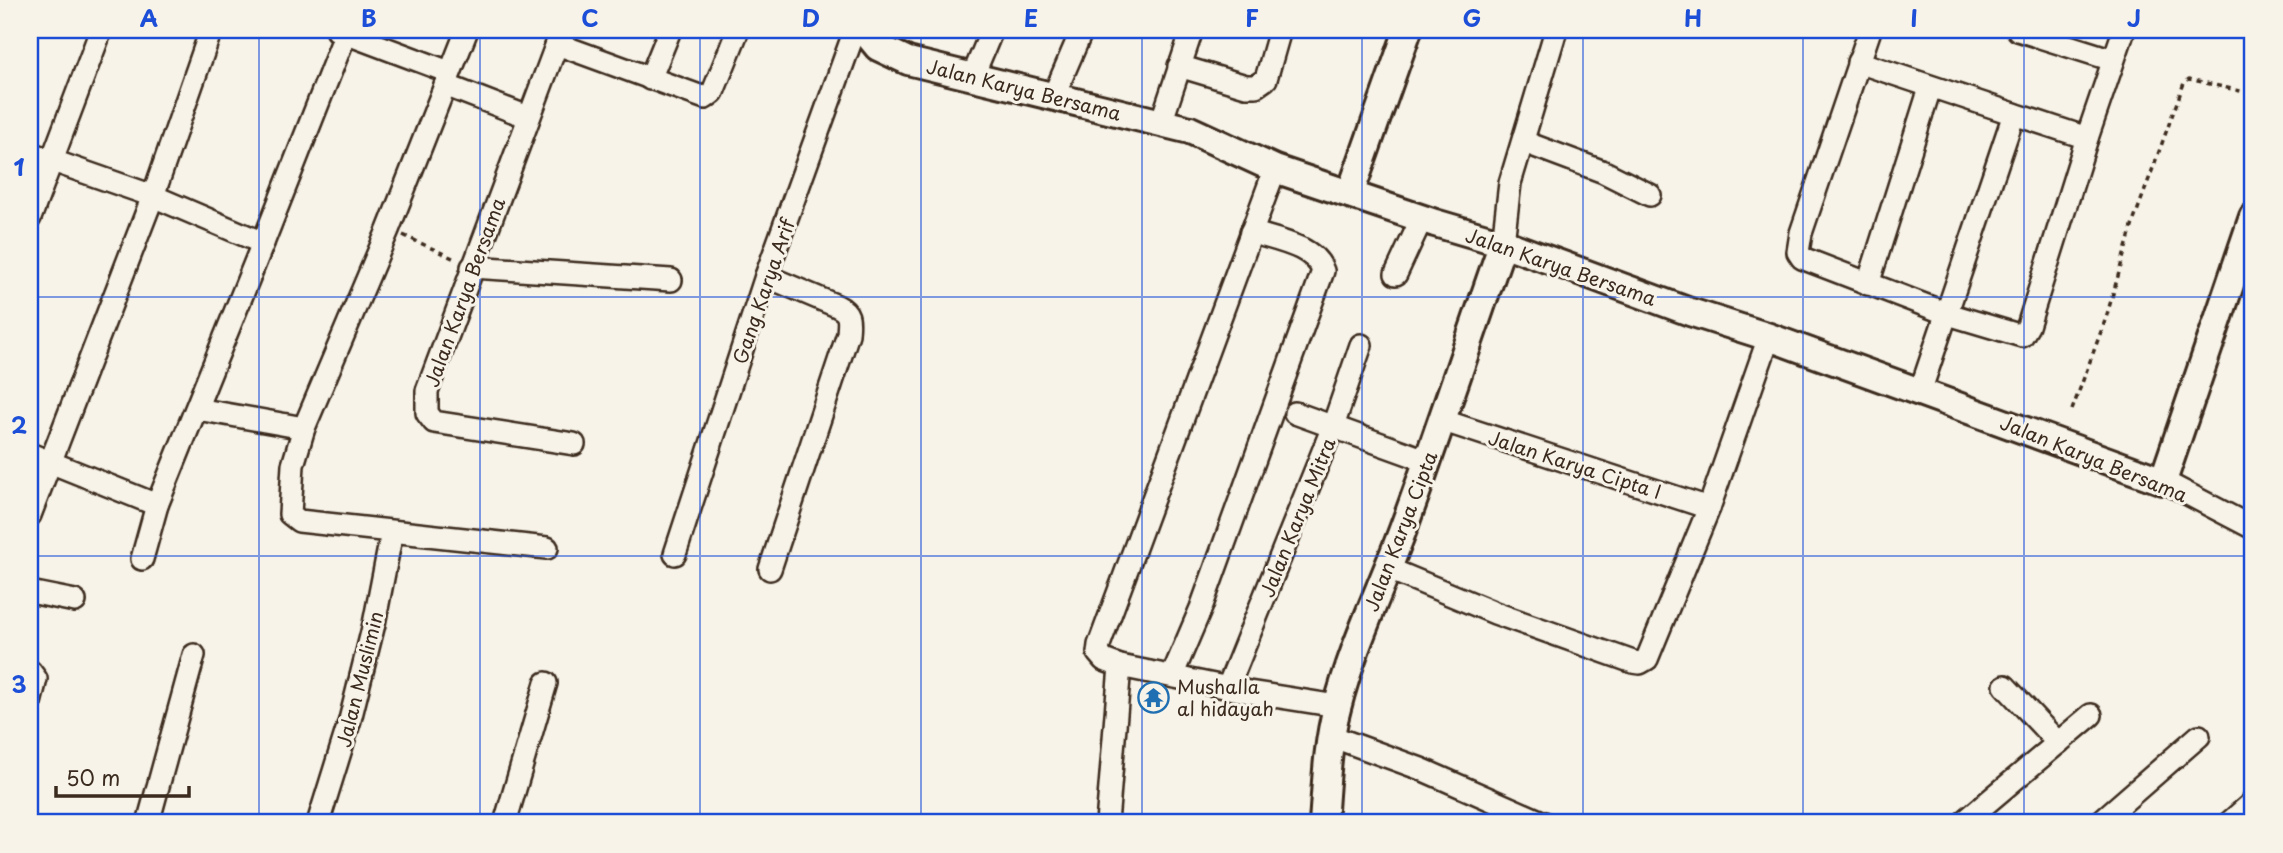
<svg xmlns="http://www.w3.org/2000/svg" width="2283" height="853" font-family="'Playpen Sans',sans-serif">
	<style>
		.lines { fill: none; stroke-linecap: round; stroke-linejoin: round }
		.minor-casing { stroke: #3b2a1e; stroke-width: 26 }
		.tertiary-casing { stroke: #3b2a1e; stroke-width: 32 }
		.path { stroke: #3b2a1e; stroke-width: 3.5; stroke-dasharray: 5 5; stroke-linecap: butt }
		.minor { stroke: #f7f3e8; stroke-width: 21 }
		.tertiary { stroke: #f7f3e8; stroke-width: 26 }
		.grid { fill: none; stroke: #1d4ed8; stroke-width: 2; stroke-opacity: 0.55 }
		.labels { text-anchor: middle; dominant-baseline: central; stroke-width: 6; stroke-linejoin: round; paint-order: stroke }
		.street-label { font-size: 19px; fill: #3b2a1e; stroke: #f7f3e8 }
		.poi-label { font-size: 19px; fill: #3b2a1e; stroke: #f7f3e8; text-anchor: start }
		.neatline { fill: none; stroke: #1d4ed8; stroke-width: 2.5 }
		.grid-label { font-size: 23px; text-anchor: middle; font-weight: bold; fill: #1d4ed8 }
	</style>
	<rect width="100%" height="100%" fill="#f7f3e8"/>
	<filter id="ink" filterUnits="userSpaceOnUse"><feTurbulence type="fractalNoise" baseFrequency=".0143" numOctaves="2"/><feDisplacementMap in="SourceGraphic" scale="14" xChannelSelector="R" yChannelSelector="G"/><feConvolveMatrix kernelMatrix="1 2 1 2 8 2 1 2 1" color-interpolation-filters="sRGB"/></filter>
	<g filter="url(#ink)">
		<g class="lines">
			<defs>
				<g id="minor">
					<polyline points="337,30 449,72"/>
					<polyline points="467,30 388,230 304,428 293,465 290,514 299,521 547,548"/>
					<polyline points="562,30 427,391 427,413 434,422 574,444"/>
					<polyline points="1870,30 1801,233 1798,252 1802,258 1948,314 2022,336 2028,326 2087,138"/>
					<polyline points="2018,30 2113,60"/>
					<polyline points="557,44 705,98 713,92 738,30"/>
					<polyline points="1858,62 2014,114"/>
					<polyline points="1179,66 1246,86 1256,86 1266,79 1280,30"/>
					<polyline points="972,78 992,30"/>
					<polyline points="650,79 670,30"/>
					<polyline points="445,85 528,117"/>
					<polyline points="1054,95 1082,30"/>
					<polyline points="1161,123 1192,30"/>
					<polyline points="1524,142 1604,172 1650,195"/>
					<polyline points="30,153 153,196 263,243"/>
					<polyline points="1275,169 1099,645 1098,653 1104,660 1120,666 1249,692 1337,706"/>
					<polyline points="30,218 101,30"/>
					<polyline points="1503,243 1510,183 1556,30"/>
					<polyline points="472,267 671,280"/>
					<polyline points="1396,274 1422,218"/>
					<path d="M766 276 837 306C851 313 849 320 848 334L770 569"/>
					<polyline points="1868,284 1930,88"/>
					<polyline points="1920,392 2014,114 2087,138 2124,30"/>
					<polyline points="197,409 304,428"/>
					<polyline points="1295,413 1428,461"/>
					<polyline points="1441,420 1709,508"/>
					<polyline points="30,454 157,505"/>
					<polyline points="2163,481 2253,528"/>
					<polyline points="30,515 153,196 211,30"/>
					<polyline points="675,554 766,276 855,30"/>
					<polyline points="142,559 157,505 263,243 347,30"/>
					<polyline points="1389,569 1495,613 1633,662 1640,663 1647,659 1709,508 1769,337"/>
					<polyline points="30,592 75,601"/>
					<polyline points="30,671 36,679 30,703"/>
					<path d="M1172 676 1201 608 1323 271C1314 245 1274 240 1251 232"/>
					<polyline points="2005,686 2058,743"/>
					<polyline points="1228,687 1332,429 1361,345"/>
					<polyline points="1331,736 1421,769 1544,823"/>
					<polyline points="148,823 194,655"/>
					<polyline points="318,823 350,720 374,624 392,532"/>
					<polyline points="505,823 546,683"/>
					<polyline points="1107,823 1120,666"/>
					<polyline points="1963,823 2091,715"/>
					<polyline points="2099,823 2199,736"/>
					<polyline points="2229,823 2253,802"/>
				</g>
				<g id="tertiary">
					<polyline points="864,30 878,47 908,61 1190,130 1275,169 1435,223 1503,243 1690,312 1769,337 2163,481 2253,217"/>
					<polyline points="1350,194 1408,30"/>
					<path d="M1323 823C1326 785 1327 745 1337 708 1353 644 1383 585 1405 524 1439 431 1470 337 1503 243"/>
				</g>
			</defs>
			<use href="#minor" class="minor-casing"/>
			<use href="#tertiary" class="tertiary-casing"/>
			<g class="path">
				<polyline points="403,235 457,260"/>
				<polyline points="2072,410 2106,318 2134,220 2184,83 2189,79 2253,94"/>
			</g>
			<use href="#minor" class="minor"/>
			<use href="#tertiary" class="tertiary"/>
		</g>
	</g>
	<path class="grid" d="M259 30V823M480 30V823M700 30V823M921 30V823M1142 30V823M1362 30V823M1583 30V823M1803 30V823M2024 30V823M30 297H2253M30 556H2253"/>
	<defs>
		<symbol id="temple-ring" viewBox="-11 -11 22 22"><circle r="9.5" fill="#f7f3e8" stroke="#1f6fb2" stroke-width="1.5"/><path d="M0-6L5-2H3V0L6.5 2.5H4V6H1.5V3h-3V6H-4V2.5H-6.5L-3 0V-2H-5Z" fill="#1f6fb2"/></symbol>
	</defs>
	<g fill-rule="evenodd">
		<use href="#temple-ring" x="1136" y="680" width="35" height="35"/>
	</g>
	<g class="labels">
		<g class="street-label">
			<text transform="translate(1024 89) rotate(14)">Jalan Karya Bersama</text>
			<text transform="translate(1561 266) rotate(19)">Jalan Karya Bersama</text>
			<text transform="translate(763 291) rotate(-71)">Gang Karya Arif</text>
			<text transform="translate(464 292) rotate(-70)">Jalan Karya Bersama</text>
			<text transform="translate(2094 458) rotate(22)">Jalan Karya Bersama</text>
			<text transform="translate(1575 464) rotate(18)">Jalan Karya Cipta I</text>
			<text transform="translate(1297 517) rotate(-68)">Jalan Karya Mitra</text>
			<text transform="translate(1400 531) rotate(-69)">Jalan Karya Cipta</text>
			<text transform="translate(359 679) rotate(-76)">Jalan Muslimin</text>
		</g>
		<g class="poi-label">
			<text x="1177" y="686">Mushalla<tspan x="1177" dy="22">al hidayah</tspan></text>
		</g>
	</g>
	<rect width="2283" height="853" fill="none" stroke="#f7f3e8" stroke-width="77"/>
	<path d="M56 786v10h133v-10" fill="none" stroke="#3b2a1e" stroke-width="3.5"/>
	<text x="66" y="786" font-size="21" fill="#3b2a1e" stroke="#f7f3e8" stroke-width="5" paint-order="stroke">50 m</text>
	<rect x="38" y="38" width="2206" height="776" class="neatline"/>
	<g class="grid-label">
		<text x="149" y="27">A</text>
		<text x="369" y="27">B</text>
		<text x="590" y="27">C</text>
		<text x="811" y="27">D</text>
		<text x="1031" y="27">E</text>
		<text x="1252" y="27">F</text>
		<text x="1472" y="27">G</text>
		<text x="1693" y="27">H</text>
		<text x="1914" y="27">I</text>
		<text x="2134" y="27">J</text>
		<text x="19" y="176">1</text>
		<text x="19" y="434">2</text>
		<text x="19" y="693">3</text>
	</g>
</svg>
